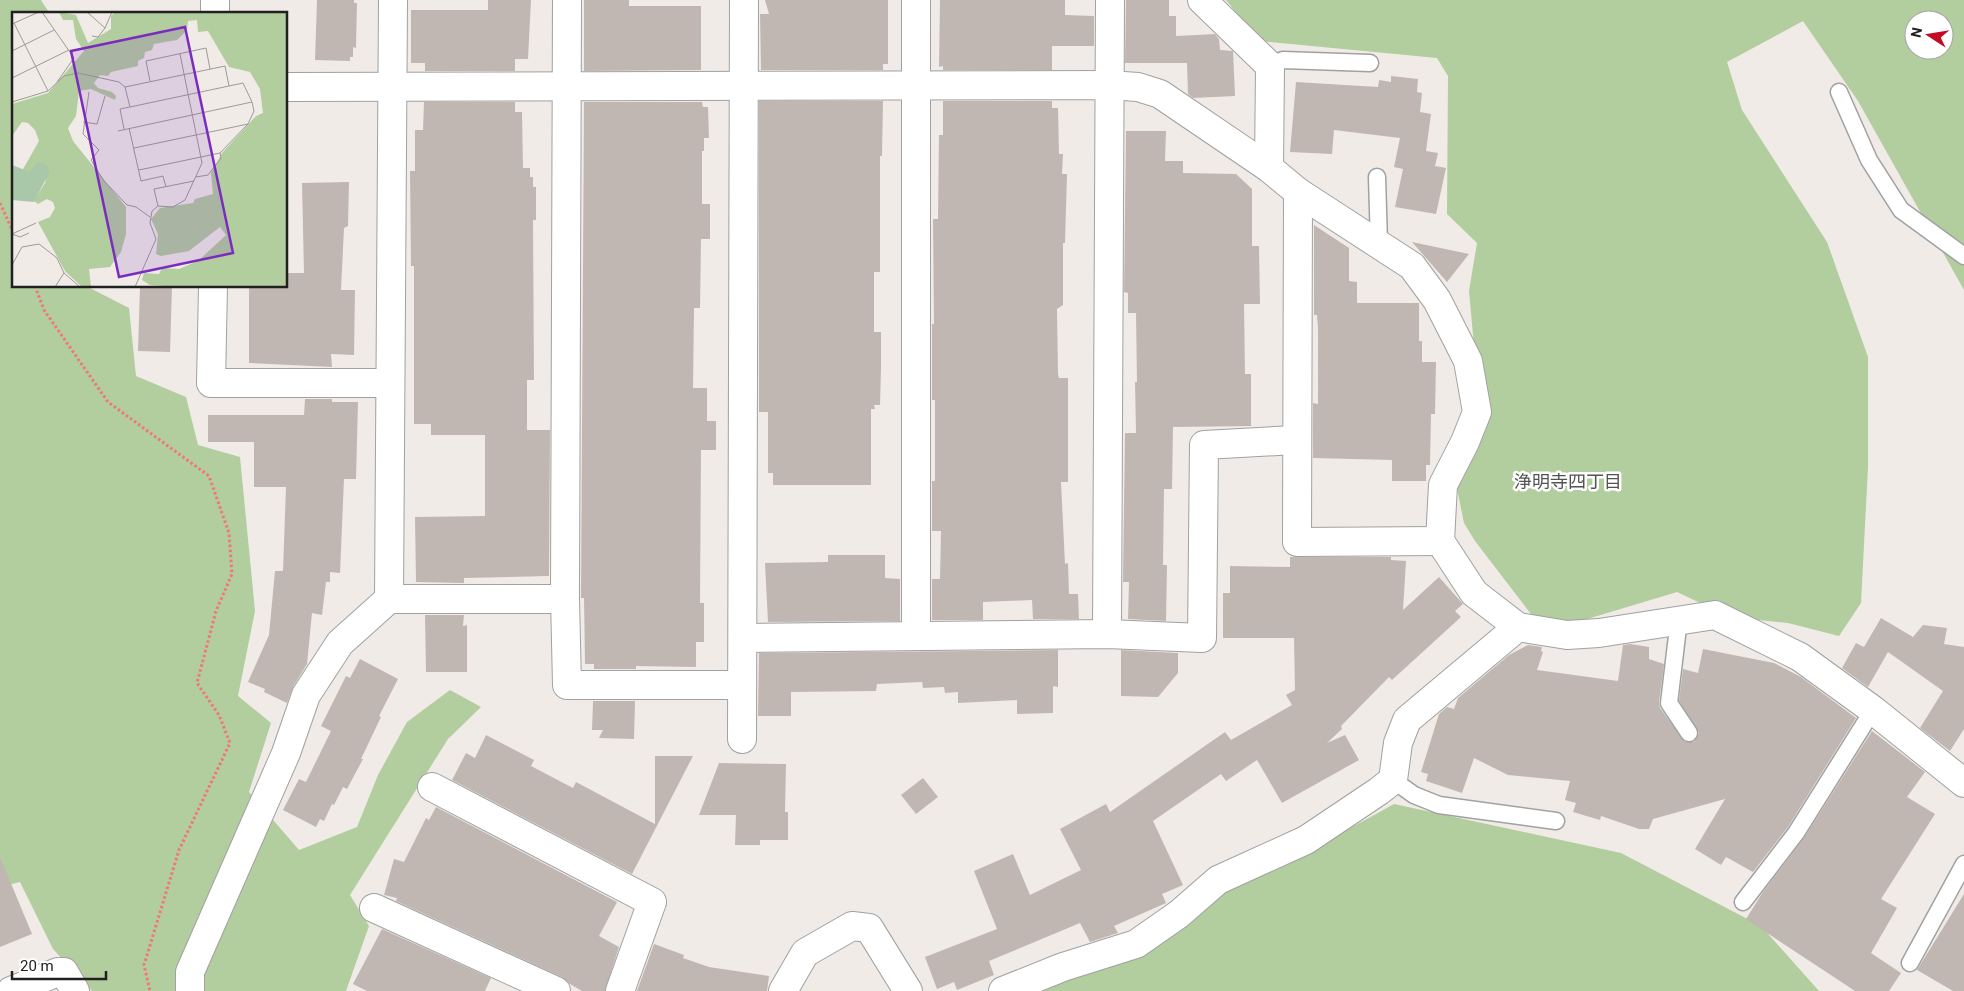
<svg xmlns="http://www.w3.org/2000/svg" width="1964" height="991" font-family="Roboto,'Noto Sans JP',sans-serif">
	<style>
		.forest { fill: #b2cd9e; fill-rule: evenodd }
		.building { fill: #c0b7b3 }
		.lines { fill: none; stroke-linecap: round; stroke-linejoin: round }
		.lane-casing { stroke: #a1a1a1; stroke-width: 19 }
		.street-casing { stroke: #a1a1a1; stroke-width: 30 }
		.path { stroke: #f27578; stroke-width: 3; stroke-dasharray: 2.5 2.5; stroke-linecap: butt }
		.lane { stroke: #fff; stroke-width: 16 }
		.street { stroke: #fff; stroke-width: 28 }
		.labels { text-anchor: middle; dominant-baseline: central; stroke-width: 5; stroke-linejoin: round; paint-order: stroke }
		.neighbourhood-label { font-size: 18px; fill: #535353; stroke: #fff }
		.inset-road { fill: none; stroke: #9d9a97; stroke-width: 1 }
		.view { fill: #7b2cbf; fill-opacity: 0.15; stroke: #7b2cbf; stroke-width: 2.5 }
		.inset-edge { fill: none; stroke: #202020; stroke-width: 2.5 }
	</style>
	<rect width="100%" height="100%" fill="#f0ebe7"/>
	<g class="forest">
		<polygon points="0,0 41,0 50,14 14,14 14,286 86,286 129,308 136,376 186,397 198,445 240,457 255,611 238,696 271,723 249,792 299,850 357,827 378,775 407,722 450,690 481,707 448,739 350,895 369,926 346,991 92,991 53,949 20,882 0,887"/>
		<path d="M1226 0H1964V290L1858 101 1803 21 1727 62 1742 110 1827 242 1868 357V467L1861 603 1839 636 1788 623 1730 617 1677 592 1564 626 1534 618 1475 541 1464 523 1456 484 1482 433 1469 291 1477 243 1447 214 1448 76 1437 58 1259 41ZM1914 20H1944V50H1914Z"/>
		<path d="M1394 804 1621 853 1761 926 1819 991H1009C1140 933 1269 874 1394 804Z"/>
	</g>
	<g class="building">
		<polygon points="317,0 354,0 354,3 357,3 356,48 353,47 353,57 350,57 350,61 315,60"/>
		<polygon points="488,0 531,0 528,59 515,59 515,71 425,71 425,63 411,63 411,10 488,10"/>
		<polygon points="584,0 629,0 629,6 701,6 701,70 584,71"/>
		<polygon points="765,0 888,0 888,64 883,64 883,70 761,70 760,14 769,14"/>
		<polygon points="940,0 1065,0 1065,15 1094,16 1094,46 1052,46 1052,70 943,70 943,66 939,67"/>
		<polygon points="1126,0 1169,0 1169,16 1176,16 1176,36 1215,34 1219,39 1220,50 1233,51 1235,96 1193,98 1188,94 1187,63 1125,63"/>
		<polygon points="1391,76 1418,79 1417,92 1422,93 1420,112 1431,114 1426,151 1438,153 1435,166 1446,168 1436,214 1395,207 1403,169 1394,167 1400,138 1334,130 1332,154 1290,152 1296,82 1378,87 1379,80 1391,82"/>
		<polygon points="759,101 883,101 882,156 880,156 880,272 874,272 874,332 881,332 881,368 880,405 874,405 875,409 871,409 871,485 773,485 773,473 768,473 768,412 759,412"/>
		<polygon points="943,101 1052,101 1052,108 1058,108 1059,154 1063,154 1062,174 1067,174 1065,243 1063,243 1063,305 1057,309 1058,374 1059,378 1068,378 1068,482 1061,482 1065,564 1068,563 1069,594 1078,594 1079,619 1033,619 1032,600 983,602 983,620 932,620 932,579 940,579 941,531 932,531 932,481 935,481 935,400 932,400 932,324 934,324 933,219 938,219 939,135 943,135"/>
		<polygon points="424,102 515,102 515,112 522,112 523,168 530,168 530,177 533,177 533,187 536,187 536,220 533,220 534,380 527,380 527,430 550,430 549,576 464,578 464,583 416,582 415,517 485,516 485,435 431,435 431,424 414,424 414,266 411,266 410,171 415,171 415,130 423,130"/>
		<polygon points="584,102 702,102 703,107 708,107 709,138 704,138 704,151 702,151 702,204 710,204 710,239 701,239 700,308 694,308 693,388 707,388 707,421 716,421 716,450 701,450 700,603 704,603 704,642 696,642 696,667 636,666 636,669 594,669 594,664 585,664 584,598 581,598"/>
		<polygon points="1126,131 1166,131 1165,161 1183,161 1183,173 1236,174 1252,189 1252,246 1259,246 1260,304 1244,304 1245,374 1251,374 1251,426 1173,427 1172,489 1164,489 1163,565 1167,565 1166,621 1128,619 1129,582 1123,582 1125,433 1136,433 1135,382 1137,382 1136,313 1128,313 1128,293 1124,292"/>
		<polygon points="349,182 348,226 344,228 341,290 355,290 354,355 331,354 332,367 249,363 249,286 286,286 286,273 304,273 302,183"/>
		<polygon points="1314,225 1349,248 1349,281 1357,282 1357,303 1419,303 1419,341 1422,341 1422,362 1436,362 1435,414 1431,414 1430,465 1426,465 1426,481 1392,481 1392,460 1313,458 1313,403 1318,404 1318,328 1317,315 1314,315"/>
		<polygon points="1412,242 1469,254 1447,282"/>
		<polygon points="140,286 172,286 170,352 138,351"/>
		<polygon points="305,399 332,399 332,402 358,402 356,479 344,479 340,573 330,572 330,582 326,582 322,615 312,613 307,664 293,687 287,703 264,692 265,689 248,682 269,635 275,571 283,571 286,487 254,487 254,442 208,442 208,415 304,415"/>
		<polygon points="828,555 885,555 885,578 900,579 900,621 768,622 765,563 828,562"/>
		<polygon points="1290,557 1391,557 1391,560 1406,561 1403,610 1439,577 1463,604 1455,611 1461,617 1392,680 1389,677 1341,726 1342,729 1327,743 1345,735 1359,760 1282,803 1257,760 1226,781 1221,774 1153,821 1183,885 1162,894 1166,903 1114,926 1118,933 1090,942 1080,923 989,961 994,975 957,990 954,982 937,989 925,957 997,929 974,871 1013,854 1030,895 1081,870 1060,829 1106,804 1110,812 1225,732 1231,740 1292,705 1286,695 1295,690 1294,638 1223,638 1223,593 1230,593 1230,566 1290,567"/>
		<polygon points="425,615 464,615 463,626 467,625 467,672 426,672"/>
		<polygon points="1881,618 1913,637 1923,625 1947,628 1944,644 1964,647 1964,729 1950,751 1920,728 1943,691 1888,652 1868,687 1842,668 1856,643 1864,647"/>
		<polygon points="1630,644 1649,647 1649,659 1664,664 1659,702 1660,708 1685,742 1694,742 1699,733 1679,701 1683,669 1698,673 1703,649 1774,663 1801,677 1856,718 1788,827 1753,872 1726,857 1721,865 1695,849 1725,799 1653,819 1649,829 1639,829 1601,816 1600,820 1573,812 1576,803 1565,800 1570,781 1508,775 1474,758 1462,793 1426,781 1428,774 1421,772 1439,714 1447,707 1454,709 1458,698 1509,655 1528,645 1542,647 1541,651 1543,652 1537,670 1618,681 1623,645"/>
		<polygon points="1058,650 1058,687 1053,686 1053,713 1017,714 1017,700 958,703 958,692 945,693 944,687 923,688 922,682 877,684 876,691 791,692 791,716 758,716 759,653"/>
		<polygon points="1121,650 1178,653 1178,673 1158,697 1121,696"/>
		<polygon points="360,659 398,679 379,716 381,717 361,759 363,759 347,789 343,787 334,805 332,804 324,821 320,819 316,827 283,810 299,779 306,782 331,731 321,726 346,676 350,678"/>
		<polygon points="593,701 635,701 634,739 599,738 603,730 592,730"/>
		<polygon points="1872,731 1925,772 1907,797 1935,814 1881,899 1897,908 1871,953 1901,973 1889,991 1855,991 1746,919 1763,892 1804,838"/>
		<polygon points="486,735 534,760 531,766 573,788 576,782 655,824 655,756 693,756 632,874 452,780 466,753 475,758"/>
		<polygon points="719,763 786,764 785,812 788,812 788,840 760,840 760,845 735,845 736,815 699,815"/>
		<polygon points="923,778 938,797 916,814 901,795"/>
		<polygon points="436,807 617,902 599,936 619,947 605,991 582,991 570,984 562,977 396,901 397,898 384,895 394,859 404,862 426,818 429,820"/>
		<polygon points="0,857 32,934 0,947"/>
		<polygon points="1964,894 1964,991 1953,991 1917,970"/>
		<polygon points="382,929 491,978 485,991 367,991 353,984"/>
		<polygon points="654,944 684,955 683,958 709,967 769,976 767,991 637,991"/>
	</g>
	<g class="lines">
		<defs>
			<g id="lane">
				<polyline points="1270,66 1283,60 1370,63"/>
				<polyline points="1839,92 1869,160 1901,210 1964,256"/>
				<polyline points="1377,177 1379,244"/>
				<polyline points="1679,619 1669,703 1689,733"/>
				<polyline points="1393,780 1414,795 1439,805 1556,821"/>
				<polyline points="1743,902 1796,833 1873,710"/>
				<polyline points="1910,963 1964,864"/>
			</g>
			<g id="street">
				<polyline points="215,0 215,14"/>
				<polyline points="567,0 565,599 567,685 742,685"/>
				<polyline points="1202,0 1270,66 1269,168"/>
				<polyline points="286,87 1109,85 1138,87 1160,94 1269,168 1298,192 1412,266 1437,300 1468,361 1477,412 1465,442 1443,485 1440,541 1474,593 1518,627 1567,635 1599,633 1715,615 1800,657 1873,710 1964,783"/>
				<polyline points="1298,192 1297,542 1440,541"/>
				<polyline points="213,286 211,383 390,383"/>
				<polyline points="389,599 393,0"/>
				<polyline points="1107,634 1110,0"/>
				<polyline points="916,636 916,0"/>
				<polyline points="743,638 1107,634 1202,638 1204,445 1295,440"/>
				<polyline points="742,739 744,0"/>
				<polyline points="432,787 652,902 620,991"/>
				<polyline points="374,908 556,991"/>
				<polyline points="11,991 58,972 64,972 75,991"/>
				<polyline points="190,991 190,972 286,753 306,695 340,643 389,599 565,599"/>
				<polyline points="783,991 805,953 852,926 869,928 908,991"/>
				<polyline points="1003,991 1063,967 1136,944 1179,914 1218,880 1306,840 1379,791 1393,780 1398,743 1407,720 1518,627"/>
			</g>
		</defs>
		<use href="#lane" class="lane-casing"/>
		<use href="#street" class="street-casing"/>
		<g class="path">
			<polyline points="0,203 14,234"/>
			<polyline points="35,286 44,310 108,402 209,476 229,533 232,574 216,611 197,683 219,715 230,743 179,850 144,965 150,991"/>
		</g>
		<use href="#lane" class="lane"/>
		<use href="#street" class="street"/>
	</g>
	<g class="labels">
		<g class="neighbourhood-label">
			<text x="1568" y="481">浄明寺四丁目</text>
		</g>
	</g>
	<g transform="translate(12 12)">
		<rect width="275" height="275" fill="#f0ebe7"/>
		<path d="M47 0 64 3 76 31 99 17V4L103 0H275V275H167L138 273 130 268 132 261 147 262 150 256 167 257 186 249 214 223 208 215 177 239 149 244 144 242 146 222 139 207 148 196 181 191 183 187 201 182 199 161 210 141 244 104 251 101 248 77 238 60 217 55 196 19 186 20 185 8 176 9 175 18 165 28 142 32 140 38 133 40 132 46 126 49V54L99 60 96 64 88 63 82 71 86 76 100 80 104 84 103 88 79 77 67 79 64 104 56 116 61 129 114 195V222L109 240 98 255 77 257 79 275H70L53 259 26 210 38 205 43 196 41 190 35 187 26 192 22 189 33 171 35 159 19 162 10 159 27 129 23 118 16 111 10 110 0 124V92L36 81 72 39 64 27 61 8H51Z" fill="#b2cd9e"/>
		<path d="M26 150 33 152 38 159 22 190 0 188V153L18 160Z" fill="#a9c7a9"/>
		<path class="inset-road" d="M30 0 62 46 45 70M75 0 93 16 100 0M2 11 36 79M0 12 27 0M80 24 86 25 93 16M0 39 42 18M0 66 57 38M138 69 134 49 194 36 198 57M113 75 213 54 217 74M77 80 71 122 87 138 79 148 92 169 115 193 124 195 138 205M0 90 36 79 52 64 66 61 107 70 113 75 118 95M71 110 85 112 93 84M117 116 129 169 151 164 154 175M112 117 108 97 118 95 231 71 240 90 242 99 236 112 208 141 127 158M106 119 240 90M122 136 236 112M184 165 196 163 209 146 208 141M146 194 142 177 182 169M0 222 24 211M0 222 8 225 17 221M0 253 10 235 27 232 45 246 52 261 68 275M43 275 52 261M123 275 144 227 138 211 140 199 146 194 161 195 173 188 190 151 168 42"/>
		<path class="view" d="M173 15 221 241 107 265 59 39Z"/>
		<rect width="275" height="275" class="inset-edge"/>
	</g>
	<g transform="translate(1929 35) rotate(282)"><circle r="24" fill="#ffffff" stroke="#a6a6a6"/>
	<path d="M0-4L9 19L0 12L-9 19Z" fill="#c40b23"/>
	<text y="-8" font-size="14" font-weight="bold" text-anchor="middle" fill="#202020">N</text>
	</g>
	<path d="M12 971v8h94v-8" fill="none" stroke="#202020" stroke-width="2.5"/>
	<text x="20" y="971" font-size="15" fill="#202020" stroke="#ffffff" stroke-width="4" paint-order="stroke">20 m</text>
</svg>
